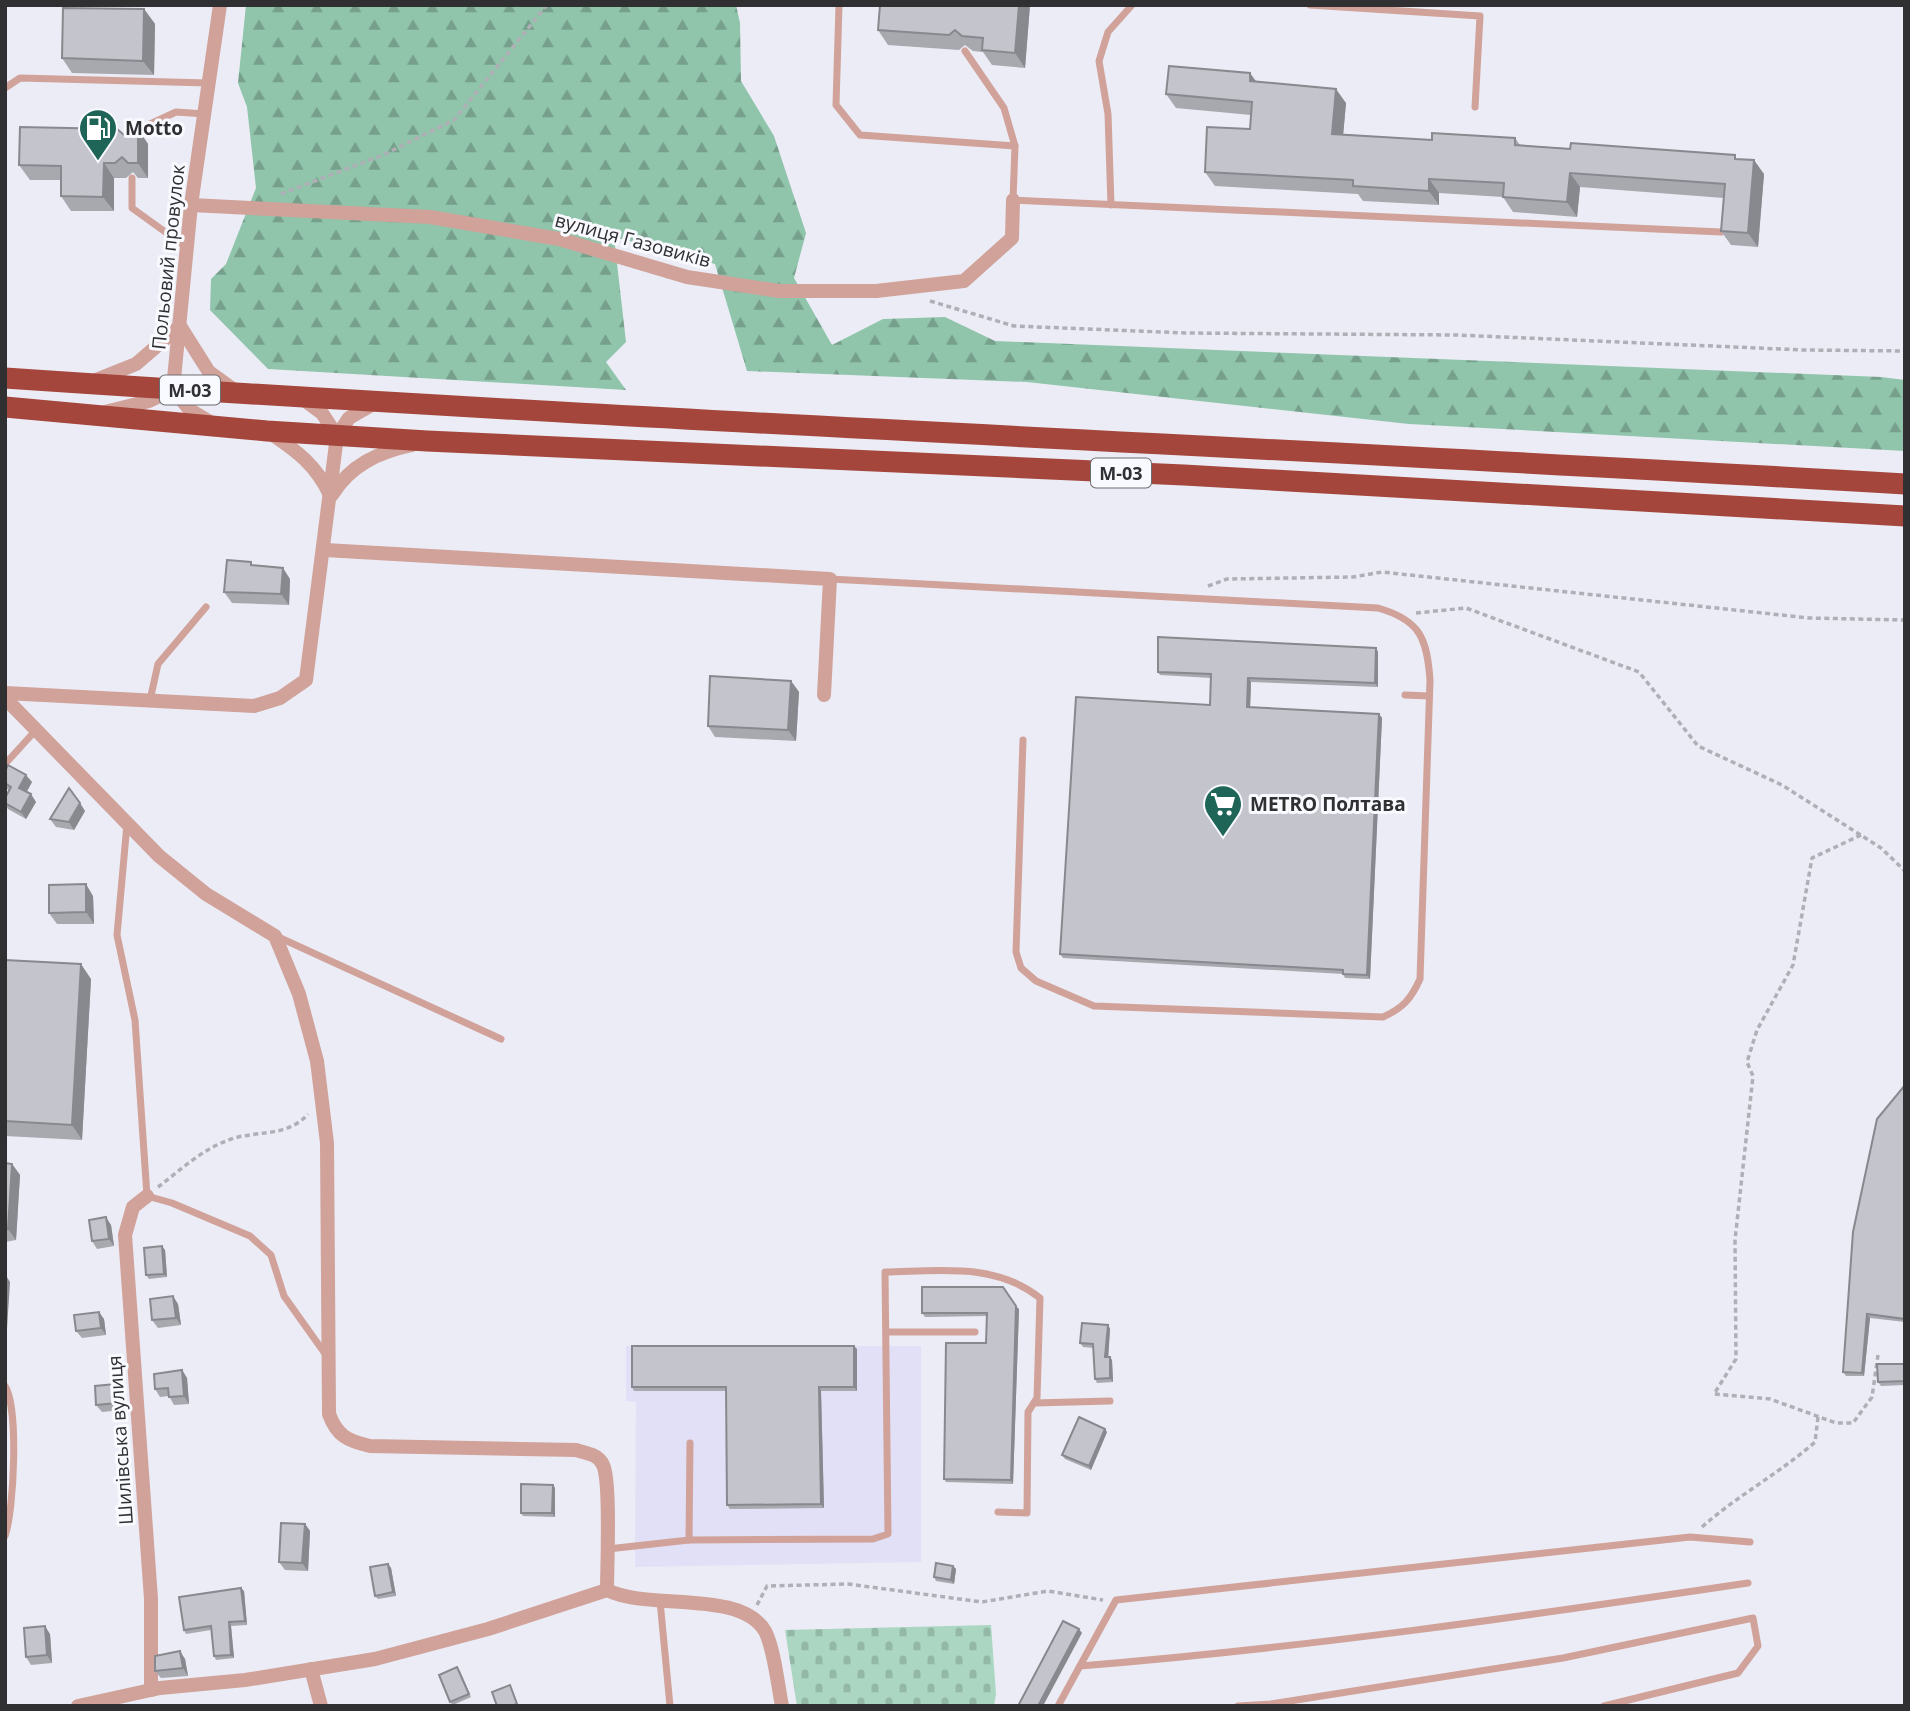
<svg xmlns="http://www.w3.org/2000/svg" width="1910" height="1711" font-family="'Open Sans',sans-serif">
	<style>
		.medical { fill: #e2e0f6 }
		.forest { fill: url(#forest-firs) }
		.cemetery { fill: url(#cemetery-stones) }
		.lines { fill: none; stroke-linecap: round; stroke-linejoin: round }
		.path { stroke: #afafb6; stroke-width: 3.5; stroke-dasharray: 5 3.5; stroke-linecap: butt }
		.lane { stroke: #d0a29a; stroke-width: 7 }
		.street { stroke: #d0a29a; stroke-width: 14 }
		.highway { stroke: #a4463b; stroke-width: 21 }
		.wall { fill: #a8a9af }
		.shaded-wall { fill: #88898f }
		.building { fill: #c3c4cc; stroke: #88898f; stroke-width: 2 }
		.labels { text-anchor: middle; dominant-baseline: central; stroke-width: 6; stroke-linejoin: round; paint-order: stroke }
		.shield { fill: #f9faff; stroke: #6c6d70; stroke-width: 2 }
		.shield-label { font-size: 18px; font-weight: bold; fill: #303033 }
		.poi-label { font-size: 19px; font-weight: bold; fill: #303033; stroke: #f9faff; text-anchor: start }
		.street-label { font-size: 19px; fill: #303033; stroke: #f9faff }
	</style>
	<defs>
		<pattern id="forest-firs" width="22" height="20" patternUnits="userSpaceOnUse" patternTransform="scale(1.75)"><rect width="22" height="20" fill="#90c5ab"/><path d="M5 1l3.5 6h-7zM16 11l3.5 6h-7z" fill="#76a08c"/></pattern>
		<pattern id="cemetery-stones" width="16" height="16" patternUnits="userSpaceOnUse" patternTransform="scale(1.75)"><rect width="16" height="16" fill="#abd6c1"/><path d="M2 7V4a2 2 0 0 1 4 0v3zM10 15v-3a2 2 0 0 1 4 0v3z" fill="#93b8a6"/></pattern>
	</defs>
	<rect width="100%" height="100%" fill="#ebecf5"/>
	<polygon class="medical" points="626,1346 921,1346 921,1562 635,1567 636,1402 626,1401"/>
	<polygon class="forest" points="246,5 736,5 740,23 741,81 774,136 806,233 794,278 832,345 883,319 945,317 995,341 1881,377 1905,380 1905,451 1409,424 1027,382 747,371 715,264 614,237 626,342 606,362 626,390 268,369 210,310 211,279 226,264 256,188 247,107 238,83"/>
	<polygon class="cemetery" points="991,1625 996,1694 994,1706 797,1706 785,1630"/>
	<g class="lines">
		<g class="path">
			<polyline points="5,6 7,5"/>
			<polyline points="281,194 383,155 454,120 547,5"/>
			<polyline points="930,301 1014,326 1186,333 1457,335 1804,350 1905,351"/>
			<polyline points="1208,586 1227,579 1353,577 1382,572 1809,618 1905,620"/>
			<polyline points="1416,613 1466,608 1639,672 1698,746 1782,785 1881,848 1905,871"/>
			<polyline points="1861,835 1812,858 1793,965 1757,1030 1747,1062 1753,1076 1735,1240 1736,1359 1714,1394 1770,1399 1836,1423 1853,1423 1872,1397 1878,1355"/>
			<path d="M158 1187C179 1171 202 1150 226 1141 254 1129 286 1139 308 1114"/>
			<path d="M1702 1527C1738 1495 1780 1473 1815 1442L1818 1417"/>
			<polyline points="757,1605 767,1586 848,1584 982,1602 1048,1591 1103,1600"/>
		</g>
		<g class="lane">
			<polyline points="839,5 836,105 860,135 1015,146"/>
			<polyline points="1310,5 1480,16 1475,107"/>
			<polyline points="965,51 1004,108 1015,146 1013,200 1721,232"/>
			<polyline points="5,88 20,78 208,83"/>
			<polyline points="135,136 135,131 176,112 205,114"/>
			<polyline points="132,178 132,208 186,247"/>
			<polyline points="1111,205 1108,114 1099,61 1108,32 1132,5"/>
			<path d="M830 579 1378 608C1420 620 1427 638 1430 680L1420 979C1411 999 1403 1008 1383 1017L1094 1006 1036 981 1021 968 1016 952 1023 740"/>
			<polyline points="1405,695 1429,696"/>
			<polyline points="150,700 158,664 206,607"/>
			<polyline points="5,764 36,730"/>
			<polyline points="127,824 117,935 135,1020 147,1196 172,1203 250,1236 271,1255 284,1296 326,1355"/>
			<polyline points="276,936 501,1039"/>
			<polyline points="886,1332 975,1332"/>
			<path d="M5 1386C19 1408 14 1511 5 1536"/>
			<polyline points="1034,1403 1110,1401"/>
			<path d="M689 1540 873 1539 888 1534 885 1272C939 1271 995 1262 1040 1298L1037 1398 1028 1412 1027 1513 998 1512"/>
			<polyline points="608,1549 689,1540 690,1443"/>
			<polyline points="660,1601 670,1706"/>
			<path d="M1080 1666C1304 1648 1526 1616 1748 1583"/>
			<polyline points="1058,1706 1116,1600 1690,1537 1750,1542"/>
			<polyline points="1238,1706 1271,1704 1563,1658 1753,1618 1758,1646 1738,1673 1604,1706"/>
		</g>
		<g class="street">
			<polyline points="191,205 430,217 559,239 687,277 779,291 876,291 964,281 1012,238 1013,200"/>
			<polyline points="96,380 136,364 180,326 209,372 234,390"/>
			<polyline points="173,389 191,205 220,5"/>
			<polyline points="173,389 190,410 210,422"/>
			<polyline points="303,399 322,413 337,436"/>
			<polyline points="105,412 149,401 172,390"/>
			<path d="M270 433C297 451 316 465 330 495"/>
			<path d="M332 495C350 465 379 452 412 445"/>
			<polyline points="325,550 830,579 824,695"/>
			<polyline points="5,693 254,706 280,698 306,680 337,436 349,418 375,403"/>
			<path d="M5 698 159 856 206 894 275 936 299 994 317 1061 327 1143 329 1414C337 1436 348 1441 370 1446L576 1450C585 1453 599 1454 603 1465 611 1481 607 1568 607 1590 649 1611 740 1589 765 1631 774 1648 778 1686 782 1706"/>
			<polyline points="147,1196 133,1207 125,1235 151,1599 151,1690"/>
			<polyline points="311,1669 321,1706"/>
			<polyline points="78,1706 160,1688 245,1680 375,1659 488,1629 607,1590"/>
		</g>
		<g class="highway">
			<path d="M5 378C638 421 1272 447 1905 484"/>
			<polyline points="5,407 267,431 427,441 1184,475 1905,516"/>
		</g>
	</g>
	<g class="wall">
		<polygon points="880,5 1030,5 1025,68 992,65 983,52 973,51 965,45 959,50 888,45 878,30"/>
		<polygon points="144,9 155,24 154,75 72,73 62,58"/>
		<polygon points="1250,73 1256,81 1346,103 1343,134 1432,140 1515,138 1520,145 1738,159 1764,174 1758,247 1731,245 1721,231 1724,198 1580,187 1577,217 1513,212 1503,197 1439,193 1439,205 1363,201 1358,194 1215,186 1205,172 1250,129 1251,115 1176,108 1166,94"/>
		<polygon points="138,129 148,144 148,178 138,178 133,172 126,178 114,178 114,211 71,211 61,196 61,180 30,180 19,165 124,135"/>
		<polygon points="290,579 289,605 232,603 224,592"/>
		<polygon points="1376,648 1378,652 1378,687 1251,682 1250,707 1379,714 1382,718 1370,979 1345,978 1343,974 1063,958 1060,954 1210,705 1211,678 1160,675 1158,672"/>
		<polygon points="791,681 799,692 796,741 715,737 708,726"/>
		<polygon points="5,771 32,782 26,792 36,802 26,819 8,809 5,804 5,798 9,790 5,788"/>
		<polygon points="85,811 74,830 56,827 50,819"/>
		<polygon points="93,896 94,924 57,924 49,913"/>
		<polygon points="5,960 91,979 82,1140 5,1136"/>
		<polygon points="1905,1085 1905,1322 1870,1318 1864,1376 1846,1376 1843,1372"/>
		<polygon points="5,1163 12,1164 20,1175 16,1240 5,1242"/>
		<polygon points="111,1225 114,1246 97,1249 92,1241"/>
		<polygon points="165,1250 167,1277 149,1279 146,1275"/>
		<polygon points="178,1304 181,1325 158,1328 152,1320"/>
		<polygon points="1019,1309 1013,1484 946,1482 944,1479 986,1343 987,1316 925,1317 922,1313"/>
		<polygon points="104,1319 106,1335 82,1338 76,1331"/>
		<polygon points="1108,1325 1110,1329 1108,1357 1112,1360 1113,1382 1097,1383 1095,1379 1094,1348 1083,1347 1080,1343"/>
		<polygon points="857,1349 857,1391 821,1391 824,1508 730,1509 727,1505 726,1391 634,1391 632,1387"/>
		<polygon points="1905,1364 1905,1385 1881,1386 1878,1382"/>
		<polygon points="182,1370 187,1378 189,1404 174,1405 169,1396 160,1397 155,1389"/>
		<polygon points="115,1384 121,1391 123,1410 102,1412 96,1405"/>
		<polygon points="1107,1432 1091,1470 1065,1459 1062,1455"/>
		<polygon points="553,1485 555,1488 555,1517 523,1516 521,1513"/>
		<polygon points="305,1524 310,1531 308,1571 285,1570 279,1562"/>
		<polygon points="388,1564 391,1568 396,1596 378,1599 375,1596"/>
		<polygon points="953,1566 956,1569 954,1584 936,1581 934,1577"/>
		<polygon points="244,1591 247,1625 231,1626 234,1658 216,1660 214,1656 211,1630 186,1634 184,1630"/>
		<polygon points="50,1634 52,1663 31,1665 26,1657"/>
		<polygon points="185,1659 188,1676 161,1678 155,1671"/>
		<polygon points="460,1671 471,1697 453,1705 450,1702"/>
	</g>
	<g class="shaded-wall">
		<polygon points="1019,5 1030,5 1025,68 1015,53"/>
		<polygon points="144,9 155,24 154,75 143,61"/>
		<polygon points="1250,73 1260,88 1250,81"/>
		<polygon points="1336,89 1346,103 1342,148 1332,134"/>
		<polygon points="138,129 148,144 148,178 138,163"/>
		<polygon points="1754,160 1764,174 1758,247 1748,233"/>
		<polygon points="104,163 114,178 114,211 103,197"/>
		<polygon points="1570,173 1580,187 1577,217 1567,202"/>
		<polygon points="1429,179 1439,193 1439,205 1429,191"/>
		<polygon points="283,568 290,579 289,605 281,594"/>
		<polygon points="1376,648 1378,652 1378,687 1375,683"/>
		<polygon points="1248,678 1251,682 1250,711 1247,707"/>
		<polygon points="791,681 799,692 796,741 788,730"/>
		<polygon points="1379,714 1382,718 1370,979 1367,975"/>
		<polygon points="26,775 32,782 25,795 19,788"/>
		<polygon points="31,794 36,802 26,819 21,812"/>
		<polygon points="80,803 85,811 74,830 69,822"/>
		<polygon points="86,884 93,896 94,924 86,912"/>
		<polygon points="81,964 91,979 82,1140 72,1125"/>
		<polygon points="12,1164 20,1175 16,1240 8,1229"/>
		<polygon points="106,1217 111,1225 114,1246 109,1239"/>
		<polygon points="162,1246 165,1250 167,1277 164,1274"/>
		<polygon points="5,1274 10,1282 7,1329 5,1327"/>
		<polygon points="173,1296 178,1304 181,1325 176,1318"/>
		<polygon points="1016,1306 1019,1309 1013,1484 1011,1480"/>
		<polygon points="99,1312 104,1319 106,1335 101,1328"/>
		<polygon points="1867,1314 1870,1318 1864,1376 1862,1373"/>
		<polygon points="1108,1325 1110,1329 1108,1361 1105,1357"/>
		<polygon points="854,1346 857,1349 857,1391 854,1387"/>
		<polygon points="1110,1357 1112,1360 1113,1382 1110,1378"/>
		<polygon points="182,1370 187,1378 189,1404 184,1396"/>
		<polygon points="115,1384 121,1391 123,1410 117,1403"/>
		<polygon points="819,1387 821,1391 824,1508 821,1504"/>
		<polygon points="1105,1429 1107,1432 1091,1470 1089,1466"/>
		<polygon points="553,1485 555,1488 555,1517 552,1513"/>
		<polygon points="305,1524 310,1531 308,1571 302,1563"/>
		<polygon points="388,1564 391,1568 396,1596 393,1592"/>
		<polygon points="953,1566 956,1569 954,1584 951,1580"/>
		<polygon points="241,1588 244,1591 247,1625 245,1621"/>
		<polygon points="229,1622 231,1626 234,1658 231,1655"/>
		<polygon points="45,1626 50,1634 52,1663 47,1655"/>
		<polygon points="1079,1629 1082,1633 1043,1706 1038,1706"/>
		<polygon points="180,1651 185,1659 188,1676 183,1668"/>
	</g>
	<g class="building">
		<polygon points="880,5 1019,5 1015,53 982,50 983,38 962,36 955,30 949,35 878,30"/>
		<polygon points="63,8 144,9 143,61 62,58"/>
		<polygon points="1169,66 1250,73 1250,81 1336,89 1332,134 1432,140 1432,133 1515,138 1515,145 1570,149 1571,143 1735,155 1735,159 1754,160 1748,233 1721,231 1725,184 1570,173 1567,202 1503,197 1504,183 1429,179 1429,191 1353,186 1353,180 1205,172 1207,127 1250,129 1252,102 1166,94"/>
		<polygon points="20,127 117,129 124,135 130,129 138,129 138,163 128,163 122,157 115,163 104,163 103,197 61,196 61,166 19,165"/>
		<polygon points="227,560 251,562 251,565 283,568 281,594 224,592"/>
		<polygon points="1158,637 1376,648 1375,683 1248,678 1247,707 1379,714 1367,975 1343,974 1343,970 1060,954 1076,697 1210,705 1211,674 1158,672"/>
		<polygon points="710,676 791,681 788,730 708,726"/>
		<polygon points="8,765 26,775 19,788 31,794 21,812 5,803 5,798 11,787 5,783 5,771"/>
		<polygon points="69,788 80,803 69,822 50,819"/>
		<polygon points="86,884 86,912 49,913 49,885"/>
		<polygon points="5,960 81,964 72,1125 5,1121"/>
		<polygon points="1905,1085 1905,1319 1867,1314 1862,1373 1843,1372 1853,1232 1877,1119"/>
		<polygon points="5,1163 12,1164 8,1229 5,1229"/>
		<polygon points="106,1217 109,1239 92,1241 89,1220"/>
		<polygon points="162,1246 164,1274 146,1275 144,1248"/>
		<polygon points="922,1287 1003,1287 1016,1306 1011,1480 944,1479 946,1343 986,1343 987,1313 922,1313"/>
		<polygon points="173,1296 176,1318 152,1320 150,1299"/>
		<polygon points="99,1312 101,1328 76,1331 74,1315"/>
		<polygon points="1082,1323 1108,1325 1105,1357 1110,1357 1110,1378 1095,1379 1093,1344 1080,1343"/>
		<polygon points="632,1346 854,1346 854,1387 819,1387 821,1504 727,1505 726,1387 632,1387"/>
		<polygon points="1877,1364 1905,1364 1905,1381 1878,1382"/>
		<polygon points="182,1370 184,1396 169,1397 168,1388 155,1389 154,1374"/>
		<polygon points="115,1384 117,1403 96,1405 95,1386"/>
		<polygon points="1079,1417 1105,1429 1089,1466 1062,1455"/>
		<polygon points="521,1484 553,1485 552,1513 521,1513"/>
		<polygon points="281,1523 305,1524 302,1563 279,1562"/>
		<polygon points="936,1563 953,1566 951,1580 934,1577"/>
		<polygon points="388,1564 393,1592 375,1596 370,1567"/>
		<polygon points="241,1588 245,1621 229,1622 231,1655 214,1656 211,1626 184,1630 179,1597"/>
		<polygon points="1063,1621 1079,1629 1038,1706 1018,1706"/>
		<polygon points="45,1626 47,1655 26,1657 24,1628"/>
		<polygon points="180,1651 183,1668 155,1671 155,1656"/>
		<polygon points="457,1667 469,1694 450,1702 439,1675"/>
		<polygon points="510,1685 517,1704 511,1706 497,1706 492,1692"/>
	</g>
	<defs>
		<symbol id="fuel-pin" viewBox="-11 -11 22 30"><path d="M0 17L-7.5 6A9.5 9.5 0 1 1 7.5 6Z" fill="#1e6558" stroke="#f9faff"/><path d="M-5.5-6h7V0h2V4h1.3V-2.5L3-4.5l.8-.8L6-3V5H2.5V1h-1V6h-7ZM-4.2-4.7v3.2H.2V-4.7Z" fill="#fff"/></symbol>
		<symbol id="supermarket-pin" viewBox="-11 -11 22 30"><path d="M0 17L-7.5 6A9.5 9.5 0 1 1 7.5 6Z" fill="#1e6558" stroke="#f9faff"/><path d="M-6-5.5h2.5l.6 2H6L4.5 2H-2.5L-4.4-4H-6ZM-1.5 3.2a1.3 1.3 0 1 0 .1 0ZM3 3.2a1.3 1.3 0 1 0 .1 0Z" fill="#fff"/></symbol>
	</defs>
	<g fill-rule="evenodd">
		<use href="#fuel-pin" x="76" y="106" width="44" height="60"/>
		<use href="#supermarket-pin" x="1201" y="782" width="44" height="60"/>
	</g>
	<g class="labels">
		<g class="shield">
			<rect x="160" y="375.5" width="60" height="29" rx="5"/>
			<rect x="1091" y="458.5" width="60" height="29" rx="5"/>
		</g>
		<g class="shield-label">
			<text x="190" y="390">М-03</text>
			<text x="1121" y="473">М-03</text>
		</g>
		<g class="poi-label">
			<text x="125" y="128">Motto</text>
			<text x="1250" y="804">METRO Полтава</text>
		</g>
		<g class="street-label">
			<text transform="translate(633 240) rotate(15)">вулиця Газовиків</text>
			<text transform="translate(168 257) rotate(-84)">Польовий провулок</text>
			<text transform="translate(120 1440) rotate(-94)">Шилівська вулиця</text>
		</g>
	</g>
	<rect width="1910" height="1711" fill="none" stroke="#303033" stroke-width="14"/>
</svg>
